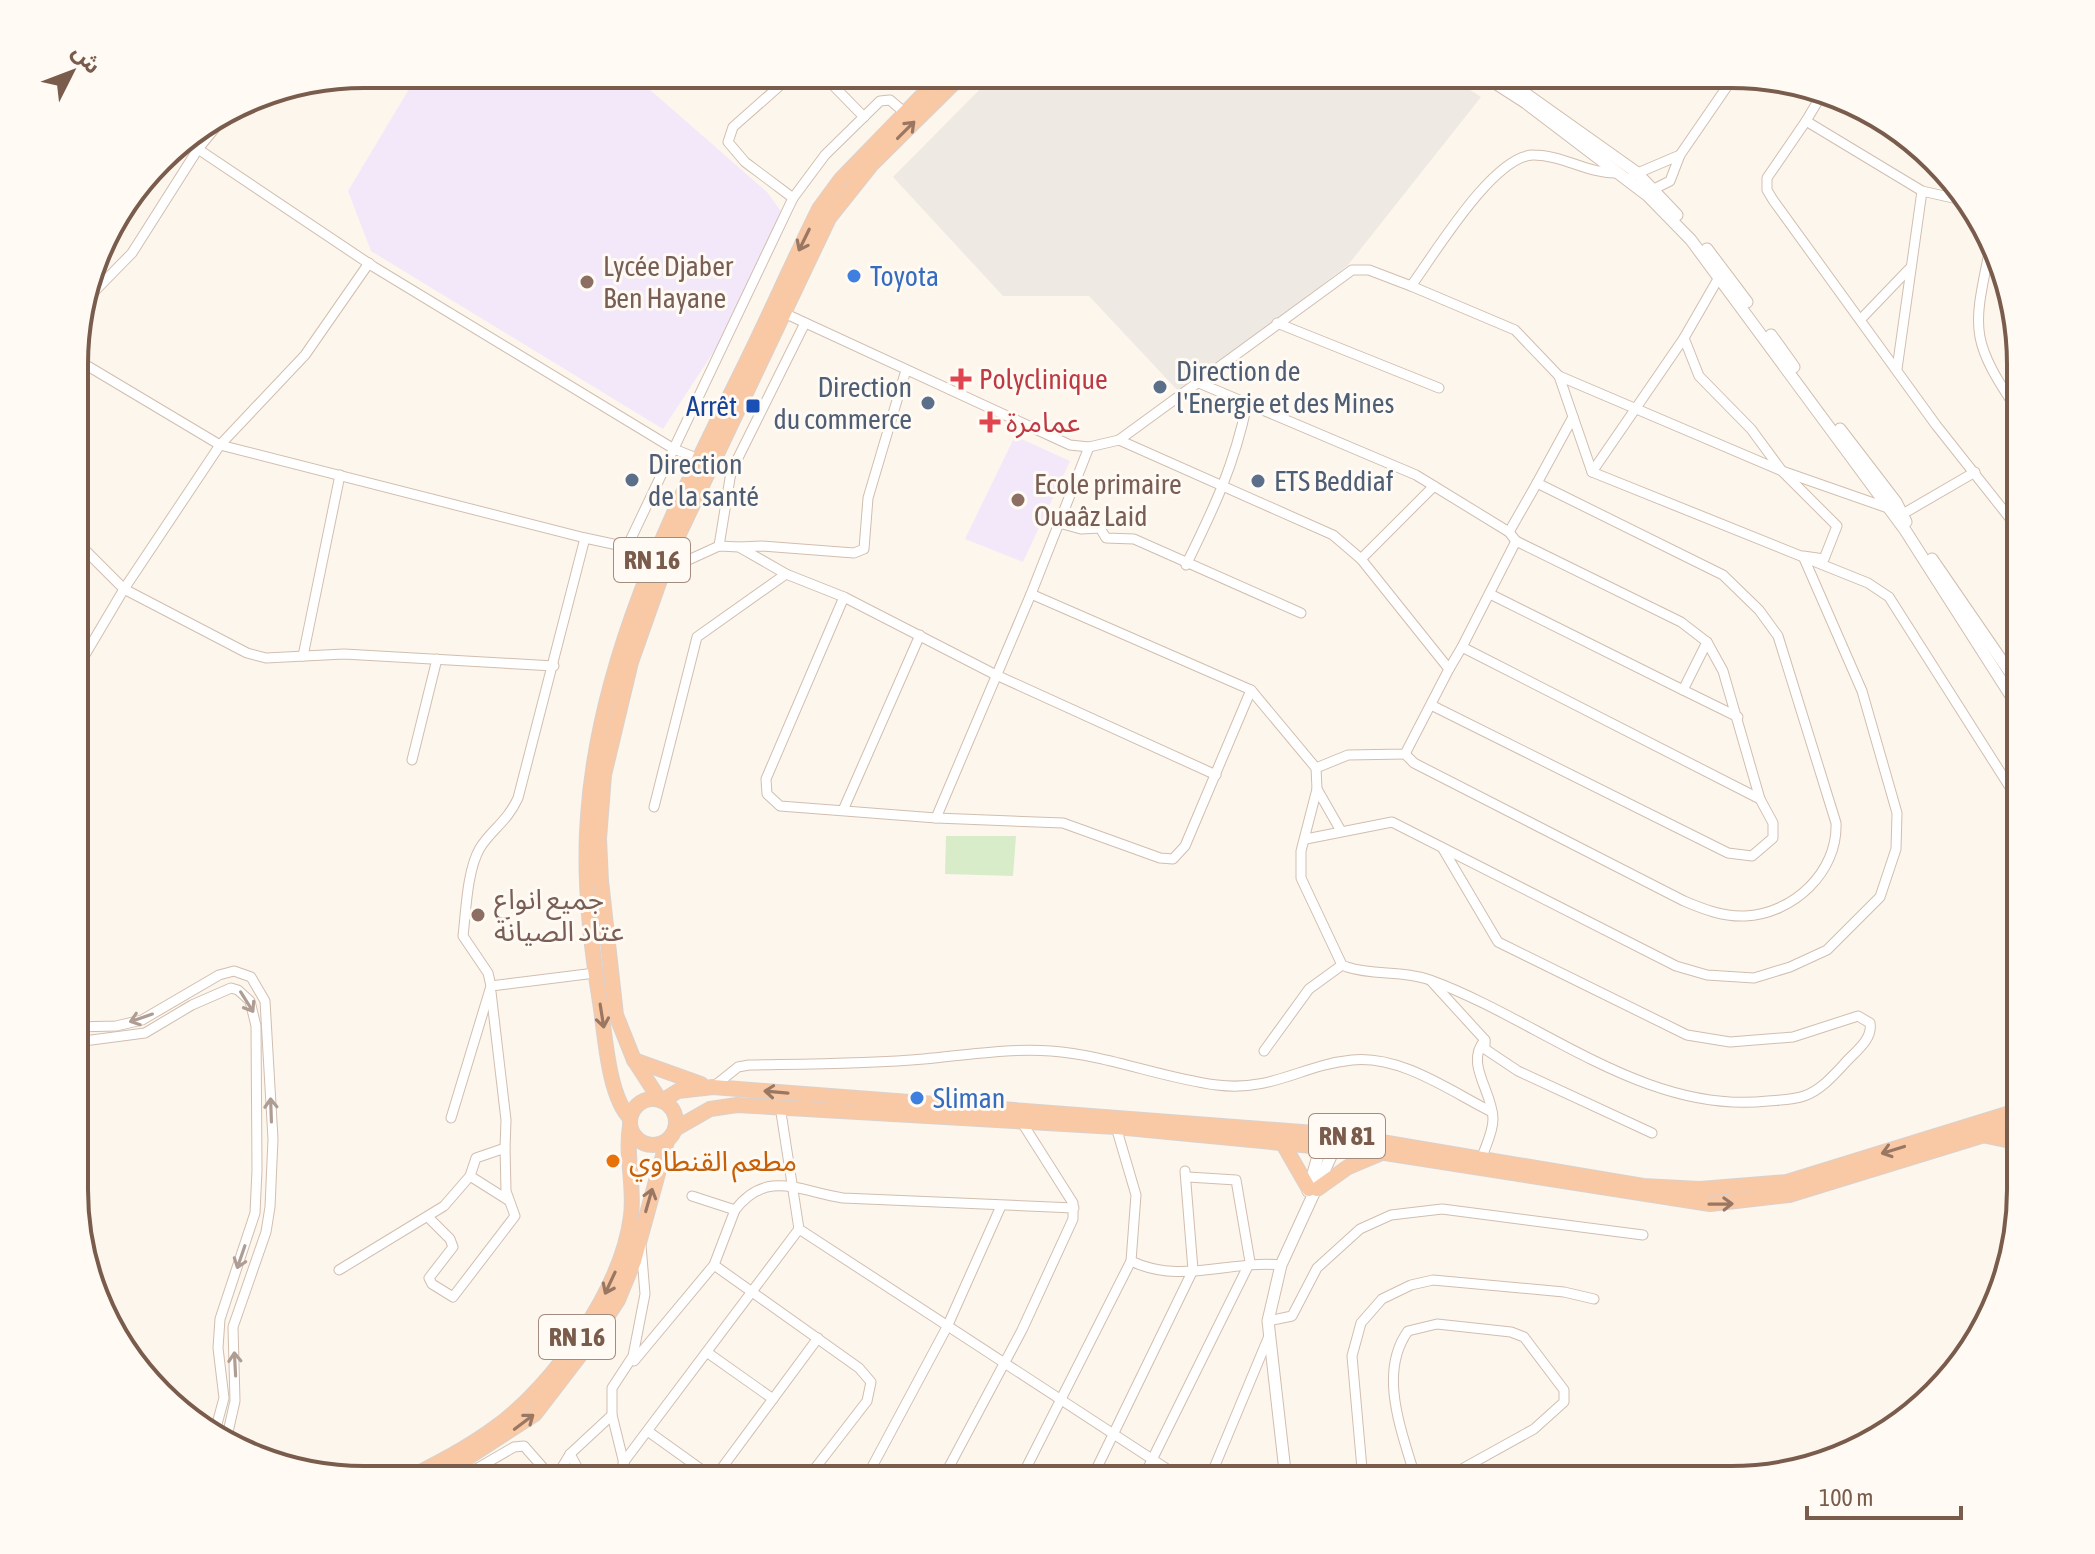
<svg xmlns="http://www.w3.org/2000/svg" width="2095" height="1554" font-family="'Asap Condensed','Noto Sans Arabic',sans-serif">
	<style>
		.industrial { fill: #efe9e4 }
		.education { fill: #f3e8fa }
		.green { fill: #d8ecc9 }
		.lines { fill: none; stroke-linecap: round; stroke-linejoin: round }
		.minor-casing { stroke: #d1beb0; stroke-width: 11 }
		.tertiary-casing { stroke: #d1beb0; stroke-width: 13 }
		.trunk-casing { stroke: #dad1cd; stroke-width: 16 }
		.minor { stroke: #fff; stroke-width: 9 }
		.tertiary { stroke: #fff; stroke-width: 11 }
		.trunk { stroke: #f9c8a4; stroke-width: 14 }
		.oneway { stroke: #9a7763 }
		.oneway2 { stroke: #af9d94 }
		.shop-dot { fill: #3f7fe0; stroke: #fffaf3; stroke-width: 3 }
		.education-dot { fill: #8d6e63; stroke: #fffaf3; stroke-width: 3 }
		.health-dot { fill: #e0444e; stroke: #fffaf3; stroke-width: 3 }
		.service-dot { fill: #5c6f8a; stroke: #fffaf3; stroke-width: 3 }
		.transit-dot { fill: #1a4fb4; stroke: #fffaf3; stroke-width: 3 }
		.food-dot { fill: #e8710a; stroke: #fffaf3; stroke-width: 3 }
		.labels { text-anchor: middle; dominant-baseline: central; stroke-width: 6; stroke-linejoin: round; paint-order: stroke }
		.shield { fill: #fffaf3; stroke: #a28b7f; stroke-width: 2 }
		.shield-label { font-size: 26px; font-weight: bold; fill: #7a5c4d }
		.education-label { font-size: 28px; fill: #785e54; stroke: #fffaf3; text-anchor: start }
		.shop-label { font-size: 28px; fill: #366cbe; stroke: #fffaf3; text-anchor: start }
		.service-label { font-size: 28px; fill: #4e5e75; stroke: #fffaf3; text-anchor: start }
		.health-label { font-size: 28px; fill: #be3a42; stroke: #fffaf3; text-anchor: start }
		.transit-label { font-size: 28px; fill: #164399; stroke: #fffaf3; text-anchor: end }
		.food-label { font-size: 28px; fill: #c56008; stroke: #fffaf3; text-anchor: start }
		.rim { fill: none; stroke: #7a5c4d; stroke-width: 4 }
	</style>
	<rect width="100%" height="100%" fill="#fdf6ec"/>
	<polygon class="industrial" points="995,74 1446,74 1481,97 1348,265 1180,393 1089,296 1003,296 893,177"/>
	<g class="education">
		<polygon points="418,74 632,74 767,192 783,214 739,313 663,429 371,251 348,191"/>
		<polygon points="1015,436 1070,461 1023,562 965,539"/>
	</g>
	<polygon class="green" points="946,836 1016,836 1013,876 945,874"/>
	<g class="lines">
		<defs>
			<g id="minor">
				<polyline points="822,74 864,117"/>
				<polyline points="1806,121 1825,89"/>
				<polyline points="183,139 374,267 674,449 731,472 805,323"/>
				<polyline points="1633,175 1680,155"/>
				<polyline points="1650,191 1670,181 1680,155 1735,75"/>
				<polyline points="793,198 745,162 728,142 733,127 793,74"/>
				<polyline points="1962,200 1922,191 1806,121 1767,178 1767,190 1773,200 1936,425 2020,531"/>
				<path d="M1992 238C1974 329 1966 335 2020 414"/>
				<polyline points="1411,286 1515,330 1559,376 1782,471 1885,507"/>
				<polyline points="83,303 132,253 198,149 229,111"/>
				<path d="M784 313 1070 445 1089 447 1119 440 1352 270H1369L1411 286C1434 255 1494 154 1534 155 1563 155 1588 174 1617 173"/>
				<polyline points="1861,319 1909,269"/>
				<polyline points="1277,323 1439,388"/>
				<polyline points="76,359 220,445 585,538"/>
				<polyline points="1897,369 1922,191"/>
				<polyline points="1559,376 1592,472 1868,583 1889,597 2020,803"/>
				<polyline points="1199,383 1416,475 1509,532 1516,541"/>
				<polyline points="1119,440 1333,535 1361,559 1449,669 1405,754 1348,755 1316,768"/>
				<polyline points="1592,472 1684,338 1718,279"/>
				<polyline points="1901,515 1975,472"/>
				<polyline points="1059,523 1081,529 1100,528 1106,538 1134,539 1301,613"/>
				<polyline points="1509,532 1537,483"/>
				<polyline points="76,541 124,589 247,653 266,658 344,654 554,666"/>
				<polyline points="719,546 731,472"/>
				<polyline points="627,547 793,198 825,155 880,101 890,100 904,112"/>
				<polyline points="739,547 762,546 854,553 864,549 868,498 906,370"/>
				<polyline points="1361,559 1434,486"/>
				<path d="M1186 565C1214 508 1234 466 1247 404"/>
				<polyline points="662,572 719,546 739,547 786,574 844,597 994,674 1216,775"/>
				<polyline points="1031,594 1089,447"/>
				<polyline points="1490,594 1683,690 1707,642"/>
				<polyline points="844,597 766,779 767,794 780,806 936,818 1063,823 1160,858 1173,859 1185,846 1251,690"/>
				<polyline points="303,656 340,475"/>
				<polyline points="1449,669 1462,647 1760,799"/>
				<polyline points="76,670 124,589 220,445 305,355 369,263"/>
				<polyline points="1683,690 1738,717"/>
				<polyline points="1433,706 1728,853 1752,856 1773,838 1773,823 1760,799 1723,671 1707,642 1681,622 1516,541 1462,647"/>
				<path d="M1405 754 1414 763 1684 901C1703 909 1723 917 1745 916 1793 914 1838 872 1836 823L1778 636 1759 610 1723 575 1537 483 1573 417"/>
				<polyline points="412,760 437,659"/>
				<polyline points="1317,789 1341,831"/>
				<polyline points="654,807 697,637 786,574"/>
				<polyline points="844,808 920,635"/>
				<path d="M936 818 1031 594 1251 690 1316 768 1317 789 1301 851V878L1342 965 1347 967C1374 976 1402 970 1430 980 1540 1020 1645 1115 1768 1101 1779 1100 1793 1100 1804 1096 1821 1090 1834 1075 1846 1062 1856 1051 1873 1039 1870 1023L1858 1016 1793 1037 1730 1042 1687 1035 1498 942 1443 849"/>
				<polyline points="1306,839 1392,822 1676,966 1707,975 1754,978 1790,967 1827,950 1880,897 1896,849 1897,813 1862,691 1803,556 1824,559 1837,526 1782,471 1751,429 1699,376 1684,338"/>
				<polyline points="1432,982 1485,1040 1485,1049 1518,1071 1652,1133"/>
				<polyline points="491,986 595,973"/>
				<polyline points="76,1027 116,1026 142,1020 219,975 234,971 251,977 265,1001 273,1139 270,1207 266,1232 233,1327 235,1401 226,1441"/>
				<polyline points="76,1042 145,1033 192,1005 231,988 238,990 250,1001 256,1026 257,1170 255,1213 220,1319 218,1348 224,1398 214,1435"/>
				<polyline points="1264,1051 1309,989 1342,965"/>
				<path d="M713 1087 738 1067 749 1065C807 1064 866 1064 924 1059 967 1055 1009 1048 1051 1051 1108 1055 1161 1078 1217 1085 1272 1092 1302 1065 1352 1060 1401 1055 1450 1091 1492 1112"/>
				<polyline points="780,1106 799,1229 1184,1480"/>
				<path d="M451 1118 491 986 488 973 463 936C466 911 467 870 480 848 491 830 507 822 518 798L585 538 627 547 652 560"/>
				<path d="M1482 1157C1486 1145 1493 1132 1493 1119 1493 1092 1464 1063 1485 1040"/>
				<polyline points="470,1176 508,1200"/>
				<path d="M692 1196 735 1210C767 1168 801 1192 843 1198L1074 1208"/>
				<polyline points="428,1217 450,1239 453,1247 429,1278 432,1284 453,1297 515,1216 506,1191 505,1148"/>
				<path d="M1131 1261C1180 1285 1229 1260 1281 1265"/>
				<polyline points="714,1265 859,1368 871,1382 867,1401 806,1480"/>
				<polyline points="339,1270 444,1206 470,1176 476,1158 505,1148 506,1120 491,992"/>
				<polyline points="1268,1321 1292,1316 1317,1268 1360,1229 1391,1215 1442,1209 1643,1235"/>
				<polyline points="708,1353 773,1399"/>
				<polyline points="634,1361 714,1265 735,1210"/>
				<polyline points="649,1432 716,1480"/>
				<polyline points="570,1454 584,1480"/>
				<polyline points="623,1463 799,1229"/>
				<polyline points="459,1479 514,1447 524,1446 553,1479"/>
				<polyline points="555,1479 570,1454 612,1415"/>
				<polyline points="628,1480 612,1415 612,1388 633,1356 645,1294 641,1245"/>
				<polyline points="713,1480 818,1338"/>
				<polyline points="865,1480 947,1327 1001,1206"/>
				<polyline points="942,1480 1022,1330 1073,1219 1073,1203 1021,1121"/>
				<polyline points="1020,1480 1131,1261 1136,1195 1116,1127"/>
				<polyline points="1091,1480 1193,1270 1185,1171"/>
				<polyline points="1142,1480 1250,1262 1236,1180 1188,1177"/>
				<polyline points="1209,1480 1269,1336"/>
				<polyline points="1363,1480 1352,1356 1361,1323 1382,1299 1411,1285 1433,1280 1564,1292 1594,1299"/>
				<path d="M1416 1480C1403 1434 1377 1374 1408 1331L1437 1324 1511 1332 1524 1337 1564 1390V1402L1534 1429 1442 1480"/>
			</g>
			<g id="tertiary">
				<polyline points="1481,74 1526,103 1647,195 1691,240 1905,530 2020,710"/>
				<polyline points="1498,74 1636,172 1677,215"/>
				<polyline points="1707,249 1747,302"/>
				<polyline points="1771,335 1794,367"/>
				<polyline points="1840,429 1896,502 1906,522"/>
				<polyline points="1932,559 2020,687"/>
				<polyline points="1308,1191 1322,1142"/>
				<polyline points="1286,1480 1268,1321 1281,1265 1337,1143"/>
			</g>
			<g id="trunk">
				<polyline points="634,1060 701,1084"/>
				<circle cx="653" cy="1122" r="23"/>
				<polyline points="660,1100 634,1060 616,1015 601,881 599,839 604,775 631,662 668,557 829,218 872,164 963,74"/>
				<polyline points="662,1101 678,1091 713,1087 1340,1135 1643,1186 1700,1189 1787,1182 2020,1110"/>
				<path d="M630 1118C608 1096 605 1033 600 1002 590 941 583 878 588 816 599 658 672 513 741 373 768 319 792 263 819 209L841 179 943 74"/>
				<polyline points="675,1129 710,1109 737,1105 1116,1127 1385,1153 1710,1204 1789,1195 2020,1124"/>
				<polyline points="1987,1136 2020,1143"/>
				<polyline points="1282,1142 1309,1189"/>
				<polyline points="1317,1189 1348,1167 1379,1154"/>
				<path d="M407 1479C437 1463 468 1448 496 1427 554 1385 622 1289 631 1216 635 1186 625 1156 630 1126"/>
				<polyline points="435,1479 535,1414 591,1341 618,1300 634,1261 667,1141"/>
			</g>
		</defs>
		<use href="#minor" class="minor-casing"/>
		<use href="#tertiary" class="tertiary-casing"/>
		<use href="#trunk" class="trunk-casing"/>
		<use href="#minor" class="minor"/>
		<use href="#tertiary" class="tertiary"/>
		<use href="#trunk" class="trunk"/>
	</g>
	<defs><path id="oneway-shaft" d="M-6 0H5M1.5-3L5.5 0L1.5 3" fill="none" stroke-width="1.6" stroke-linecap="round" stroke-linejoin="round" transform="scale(2)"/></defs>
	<g class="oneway">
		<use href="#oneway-shaft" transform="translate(906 130) rotate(-45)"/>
		<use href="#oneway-shaft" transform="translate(804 240) rotate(116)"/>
		<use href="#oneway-shaft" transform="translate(602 1016) rotate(81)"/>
		<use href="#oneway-shaft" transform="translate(776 1092) rotate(-175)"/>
		<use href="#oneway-shaft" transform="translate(1893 1150) rotate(163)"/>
		<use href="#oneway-shaft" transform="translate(649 1200) rotate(-74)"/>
		<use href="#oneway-shaft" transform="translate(1721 1204) rotate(-1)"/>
		<use href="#oneway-shaft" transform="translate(610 1283) rotate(115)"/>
		<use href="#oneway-shaft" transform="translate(524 1422) rotate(-37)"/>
	</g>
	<g class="oneway2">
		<use href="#oneway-shaft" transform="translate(247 1002) rotate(58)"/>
		<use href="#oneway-shaft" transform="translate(141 1018) rotate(161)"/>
		<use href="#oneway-shaft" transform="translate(271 1110) rotate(-92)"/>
		<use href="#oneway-shaft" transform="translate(241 1257) rotate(109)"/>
		<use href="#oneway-shaft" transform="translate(235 1364) rotate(-93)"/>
	</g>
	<g class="shop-dot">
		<circle cx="854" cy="276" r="8"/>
		<circle cx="917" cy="1098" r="8"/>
	</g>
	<g class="education-dot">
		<circle cx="587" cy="282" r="8"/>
		<circle cx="1018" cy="500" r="8"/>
		<circle cx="478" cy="915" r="8"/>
	</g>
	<g class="health-dot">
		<path d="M957 367h8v8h8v8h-8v8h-8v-8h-8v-8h8z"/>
		<path d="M986 410h8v8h8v8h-8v8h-8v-8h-8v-8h8z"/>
	</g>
	<g class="service-dot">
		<circle cx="1160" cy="387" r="8"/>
		<circle cx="928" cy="403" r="8"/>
		<circle cx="632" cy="480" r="8"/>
		<circle cx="1258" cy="481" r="8"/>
	</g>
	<rect class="transit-dot" x="745" y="398" width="16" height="16" rx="4"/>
	<circle class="food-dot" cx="613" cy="1161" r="8"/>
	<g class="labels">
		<g class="shield">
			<rect x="614" y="538" width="76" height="44" rx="6"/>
			<rect x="1309" y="1114" width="76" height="44" rx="6"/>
			<rect x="539" y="1315" width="76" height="44" rx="6"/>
		</g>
		<g class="shield-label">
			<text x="652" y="560">RN 16</text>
			<text x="1347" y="1136">RN 81</text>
			<text x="577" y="1337">RN 16</text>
		</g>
		<g class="education-label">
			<text x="603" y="266">Lycée Djaber<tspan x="603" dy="32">Ben Hayane</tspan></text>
			<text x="1034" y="484">Ecole primaire<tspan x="1034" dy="32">Ouaâz Laid</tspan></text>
			<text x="494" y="899">جميع انواع<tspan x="494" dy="32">عتاد الصيانة</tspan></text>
		</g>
		<g class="shop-label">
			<text x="870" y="276">Toyota</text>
			<text x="933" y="1098">Sliman</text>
		</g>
		<g class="service-label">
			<text x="1176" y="371">Direction de<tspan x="1176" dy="32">l'Energie et des Mines</tspan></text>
			<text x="912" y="387" text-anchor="end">Direction<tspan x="912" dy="32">du commerce</tspan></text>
			<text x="648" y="464">Direction<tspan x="648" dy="32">de la santé</tspan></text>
			<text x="1274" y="481">ETS Beddiaf</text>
		</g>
		<g class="health-label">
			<text x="979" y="379">Polyclinique</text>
			<text x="1006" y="422">عمامرة</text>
		</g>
		<g class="transit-label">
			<text x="737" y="406">Arrêt</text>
		</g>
		<g class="food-label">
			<text x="629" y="1161">مطعم القنطاوي</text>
		</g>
	</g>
	<path d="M0 0H2095V1554H0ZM364 88H1731A276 276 0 0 1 2007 364V1190A276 276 0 0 1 1731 1466H364A276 276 0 0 1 88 1190V364A276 276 0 0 1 364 88Z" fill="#fffaf3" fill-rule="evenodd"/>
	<path class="rim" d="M364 88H1731A276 276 0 0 1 2007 364V1190A276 276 0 0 1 1731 1466H364A276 276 0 0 1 88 1190V364A276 276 0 0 1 364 88Z"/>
	<g transform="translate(72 72) rotate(48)" stroke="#fffaf3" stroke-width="6" paint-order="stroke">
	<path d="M0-6L14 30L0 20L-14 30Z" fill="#7a5c4d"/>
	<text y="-12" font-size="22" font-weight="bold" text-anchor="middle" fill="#7a5c4d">ش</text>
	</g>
	<path d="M1807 1506v12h154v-12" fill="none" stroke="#7a5c4d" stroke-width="4"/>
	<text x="1819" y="1506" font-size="24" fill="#7a5c4d" stroke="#fffaf3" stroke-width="6" paint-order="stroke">100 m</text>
</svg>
